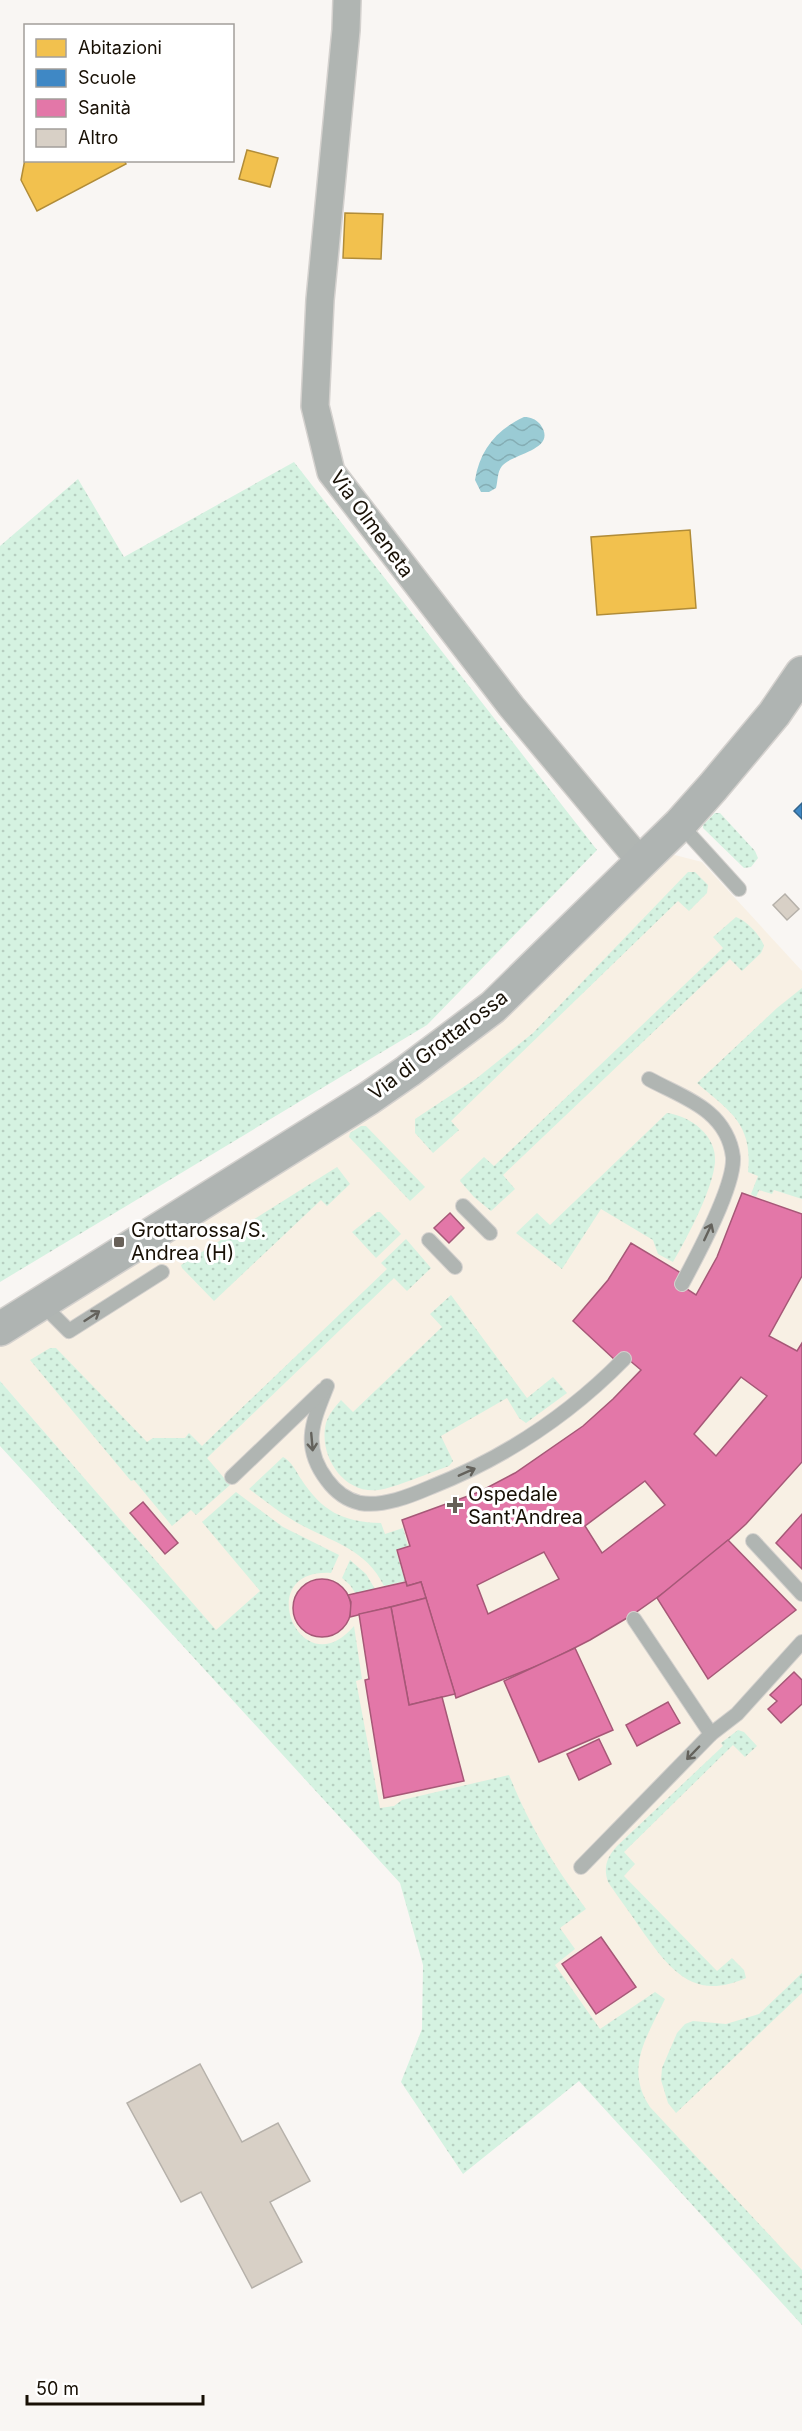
<svg xmlns="http://www.w3.org/2000/svg" width="802" height="2431" font-family="Inter,sans-serif">
	<style>
		.medical { fill: #f8f0e4 }
		.grass { fill: url(#grass-dots) }
		.water { fill: url(#water-waves) }
		.homes { fill: #f2c14e; stroke: #b18c38; stroke-width: 1.5 }
		.schools { fill: #3f88c5; stroke: #33648b; stroke-width: 1.5 }
		.health { fill: #e377a8; stroke: #a65877; stroke-width: 1.5; fill-rule: evenodd }
		.building { fill: #d8d0c6; stroke: #b6b1aa; stroke-width: 1.5 }
		.lines { fill: none; stroke-linecap: round; stroke-linejoin: round }
		.lane-casing { stroke: #d4d1ce; stroke-width: 16 }
		.street-casing { stroke: #d4d1ce; stroke-width: 30 }
		.secondary-casing { stroke: #d4d1ce; stroke-width: 36 }
		.lane { stroke: #b0b5b2; stroke-width: 14 }
		.street { stroke: #b0b5b2; stroke-width: 27 }
		.secondary { stroke: #afb4b2; stroke-width: 33 }
		.oneway { stroke: #64625c }
		.poi-dot { fill: #676058; stroke: #fff; stroke-width: 2 }
		.labels { text-anchor: middle; dominant-baseline: central; stroke-width: 6; stroke-linejoin: round; paint-order: stroke }
		.street-label { font-size: 20px; fill: #181005; stroke: #fff }
		.poi-label { font-size: 20px; fill: #181005; stroke: #fff; text-anchor: start }
	</style>
	<defs>
		<pattern id="grass-dots" width="8" height="8" patternUnits="userSpaceOnUse" patternTransform="scale(1.5)"><rect width="8" height="8" fill="#d5f2e1"/><path d="M2 2h.1M6 6h.1" fill="none" stroke="#b6cec0" stroke-width="1.8" stroke-linecap="round"/></pattern>
		<pattern id="water-waves" width="16" height="10" patternUnits="userSpaceOnUse" patternTransform="scale(1.5)"><rect width="16" height="10" fill="#9acbd4"/><path d="M0 5q4-4 8 0t8 0" fill="none" stroke="#84adb4"/></pattern>
	</defs>
	<rect width="100%" height="100%" fill="#f9f6f3"/>
	<polygon class="medical" points="667,853 702,862 802,971 802,2307 0,1381 0,1344 302,1155 464,1051 506,1019"/>
	<g class="grass">
		<polygon points="294,462 597,850 427,1025 0,1282 0,546 78,479 124,557"/>
		<polygon points="715,813 720,813 755,851 758,858 751,867 744,868 703,828 703,825"/>
		<polygon points="688,872 695,872 708,885 707,893 689,911 678,901 451,1121 459,1130 433,1153 415,1133 415,1119 477,1078 533,1033"/>
		<path d="M736 917C747 921 761 936 764 946L761 953 742 971 730 959 503 1175 515 1189 491 1211 474 1197 460 1181 461 1179 484 1157 494 1166 723 948 713 937Z"/>
		<path d="M802 988V1199L774 1190 772 1194 759 1190 756 1197 751 1194 758 1176 748 1172C753 1123 729 1111 697 1083L777 1008Z"/>
		<path d="M667 1113C691 1116 717 1136 715 1162 713 1189 687 1238 673 1262L658 1254 653 1240 601 1209 562 1269 516 1233 537 1213 550 1225Z"/>
		<polygon points="361,1126 366,1126 425,1187 410,1201 349,1137 350,1133"/>
		<polygon points="337,1167 350,1184 327,1206 321,1200 214,1301 182,1268 181,1265"/>
		<polygon points="377,1212 380,1212 401,1234 376,1258 352,1232"/>
		<polygon points="406,1239 431,1268 407,1291 394,1278 207,1458 230,1485 196,1515 191,1510 172,1526 134,1480 131,1481 30,1360 50,1348 56,1348 147,1442 153,1438 185,1438 189,1433 202,1446 387,1269 381,1263"/>
		<path d="M451 1295 527 1398 553 1377 567 1393 526 1423 519 1418 507 1398 441 1436 453 1461 449 1466C431 1472 395 1488 378 1490 343 1494 318 1455 326 1423 329 1414 335 1407 341 1400L353 1412 442 1327 430 1314Z"/>
		<path d="M0 1381 216 1630 260 1591 202 1522 236 1492 283 1527 339 1555 331 1573C250 1568 301 1689 354 1626L362 1679 356 1681 380 1808 394 1806 402 1800 509 1775C530 1827 553 1864 586 1909L560 1928 575 1949 555 1965 600 2029 655 1992 665 1999C647 2037 624 2068 650 2107L802 2270V2325L579 2081 463 2174 401 2082 422 2029 423 1965 400 1883 0 1446Z"/>
		<path d="M283 1457C291 1461 296 1471 301 1479 322 1511 342 1522 381 1523L385 1534 403 1528 408 1546 396 1550 405 1581 384 1586C365 1546 326 1541 291 1519 276 1510 263 1499 249 1489Z"/>
		<polygon points="350,1560 366,1574 375,1589 356,1594 350,1585 342,1578"/>
		<path d="M738 1730 744 1732 757 1746 745 1757 733 1745 624 1852 635 1864 624 1876 717 1971 732 1958 744 1970 746 1978C694 2001 671 1971 643 1932 632 1915 619 1899 608 1882 603 1867 607 1857 617 1846L723 1746 721 1743Z"/>
		<polygon points="802,1973 802,1993 676,2113 668,2103 661,2080 662,2068 677,2033 685,2024 693,2021 726,2024 759,2014"/>
	</g>
	<path class="water" d="M524 417C531 417 535 419 540 424 559 450 513 453 502 466 497 472 498 481 496 488L489 492H481L475 480C480 450 496 430 524 417Z"/>
	<g class="homes">
		<polygon points="247,150 278,158 270,187 239,179"/>
		<polygon points="25,159 124,160 126,164 37,211 21,180"/>
		<polygon points="345,213 383,214 381,259 343,258"/>
		<polygon points="690,530 696,608 597,615 591,537"/>
	</g>
	<polygon class="schools" points="802,803 802,819 794,811"/>
	<g class="health">
		<path d="M742 1193 802 1214V1276L769 1336 797 1351 802 1343V1462L746 1524 710 1557 672 1587 632 1615 590 1640 547 1662 456 1698 421 1582 407 1586 397 1550 410 1546 402 1520 479 1492 515 1473 583 1426 613 1399 641 1370 622 1354 616 1361 573 1321 608 1280 631 1243 681 1273 676 1282 696 1295 717 1257ZM741 1377 767 1396 716 1456 694 1434ZM645 1481 665 1505 602 1553 585 1526ZM544 1552 559 1579 488 1614 477 1585Z"/>
		<polygon points="450,1213 464,1228 449,1243 434,1228"/>
		<polygon points="143,1502 178,1543 165,1554 130,1513"/>
		<polygon points="802,1514 802,1569 776,1543"/>
		<polygon points="728,1540 796,1610 708,1679 657,1598"/>
		<circle cx="322" cy="1608" r="29"/>
		<polygon points="406,1582 407,1586 421,1582 426,1598 350,1617 351,1602 348,1595"/>
		<polygon points="426,1598 455,1694 409,1705 391,1607"/>
		<polygon points="391,1607 409,1705 442,1697 464,1781 384,1798 365,1680 369,1679 359,1614"/>
		<polygon points="575,1648 613,1730 539,1762 504,1681"/>
		<polygon points="794,1672 802,1680 802,1704 781,1723 768,1709 777,1701 770,1695"/>
		<polygon points="668,1702 680,1723 637,1746 626,1725"/>
		<polygon points="599,1739 611,1764 579,1780 567,1754"/>
		<polygon points="601,1937 636,1987 596,2014 562,1964"/>
	</g>
	<g class="building">
		<polygon points="785,894 799,909 787,920 773,905"/>
		<polygon points="200,2064 242,2142 278,2123 310,2181 270,2202 302,2262 252,2288 201,2192 181,2202 127,2103"/>
	</g>
	<g class="lines">
		<defs>
			<g id="lane">
				<polyline points="680,824 739,889"/>
				<path d="M649 1079C669 1090 693 1099 709 1113 722 1124 731 1140 733 1157 735 1186 697 1256 682 1284"/>
				<polyline points="463,1206 490,1233"/>
				<polyline points="429,1240 455,1267"/>
				<polyline points="42,1304 69,1331 162,1272"/>
				<path d="M327 1386C313 1421 301 1446 327 1480 335 1491 347 1500 360 1503 383 1507 410 1496 431 1487 504 1458 569 1415 624 1359"/>
				<polyline points="232,1477 323,1390"/>
				<polyline points="753,1541 802,1594"/>
				<polyline points="634,1619 711,1734"/>
				<polyline points="581,1867 711,1734 737,1714 802,1642"/>
			</g>
			<polyline id="street" points="347,0 346,30 320,300 315,406 331,472 511,706 641,862"/>
			<polyline id="secondary" points="0,1329 369,1098 408,1071 493,1007 641,862 680,824 713,787 774,714 802,673"/>
		</defs>
		<use href="#lane" class="lane-casing"/>
		<use href="#street" class="street-casing"/>
		<use href="#secondary" class="secondary-casing"/>
		<use href="#lane" class="lane"/>
		<use href="#street" class="street"/>
		<use href="#secondary" class="secondary"/>
	</g>
	<defs><path id="oneway-shaft" d="M-6 0H5M1.5-3L5.5 0L1.5 3" fill="none" stroke-width="1.6" stroke-linecap="round" stroke-linejoin="round" transform="scale(1.5)"/></defs>
	<g class="oneway">
		<use href="#oneway-shaft" transform="translate(708 1232) rotate(-65)"/>
		<use href="#oneway-shaft" transform="translate(92 1316) rotate(-33)"/>
		<use href="#oneway-shaft" transform="translate(312 1442) rotate(85)"/>
		<use href="#oneway-shaft" transform="translate(467 1472) rotate(-24)"/>
		<use href="#oneway-shaft" transform="translate(693 1753) rotate(134)"/>
	</g>
	<g class="poi-dot">
		<rect x="113" y="1236" width="12" height="12" rx="3"/>
		<path d="M452 1496h6v6h6v6h-6v6h-6v-6h-6v-6h6z"/>
	</g>
	<g class="labels">
		<g class="street-label">
			<text transform="translate(372 524) rotate(54)">Via Olmeneta</text>
			<text transform="translate(438 1045) rotate(-37)">Via di Grottarossa</text>
		</g>
		<g class="poi-label">
			<text x="131" y="1230">Grottarossa/S.<tspan x="131" dy="23">Andrea (H)</tspan></text>
			<text x="468" y="1494">Ospedale<tspan x="468" dy="23">Sant'Andrea</tspan></text>
		</g>
	</g>
	<rect x="24" y="24" width="210" height="138" fill="#ffffff" stroke="#a39f9b" stroke-width="1.5"/>
	<rect x="36" y="39" width="30" height="18" fill="#f2c14e" stroke="#a39f9b" stroke-width="1.5"/>
	<text x="78" y="54" font-size="18" fill="#181005">Abitazioni</text>
	<rect x="36" y="69" width="30" height="18" fill="#3f88c5" stroke="#a39f9b" stroke-width="1.5"/>
	<text x="78" y="84" font-size="18" fill="#181005">Scuole</text>
	<rect x="36" y="99" width="30" height="18" fill="#e377a8" stroke="#a39f9b" stroke-width="1.5"/>
	<text x="78" y="114" font-size="18" fill="#181005">Sanità</text>
	<rect x="36" y="129" width="30" height="18" fill="#d8d0c6" stroke="#a39f9b" stroke-width="1.5"/>
	<text x="78" y="144" font-size="18" fill="#181005">Altro</text>
	<path d="M27 2395v9h176v-9" fill="none" stroke="#181005" stroke-width="3"/>
	<text x="36" y="2395" font-size="18" fill="#181005" stroke="#ffffff" stroke-width="4.5" paint-order="stroke">50 m</text>
</svg>
